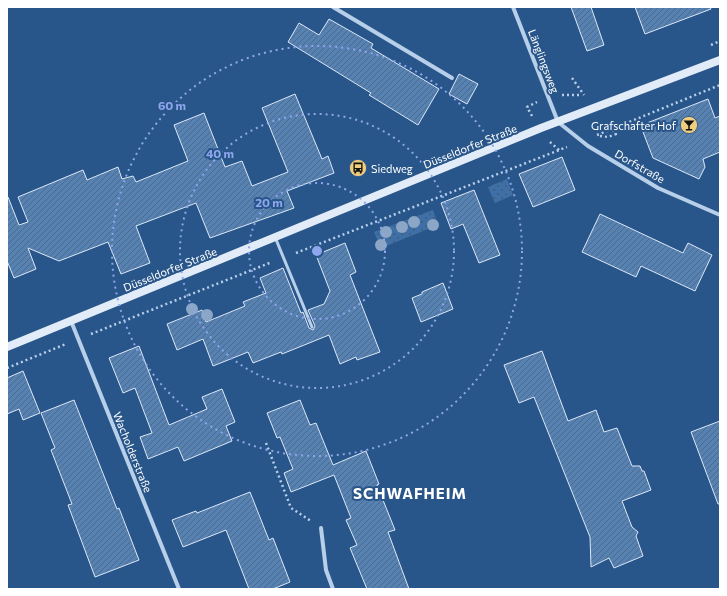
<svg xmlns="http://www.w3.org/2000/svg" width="727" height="596" font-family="Commissioner,sans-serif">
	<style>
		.grass { fill: url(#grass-dots) }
		.building { fill: url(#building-hatch); stroke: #dbe8f7 }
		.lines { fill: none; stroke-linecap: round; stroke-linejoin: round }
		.path { stroke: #b7cfe9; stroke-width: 2.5; stroke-dasharray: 2 3; stroke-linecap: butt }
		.service { stroke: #b7cfe9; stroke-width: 3 }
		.minor { stroke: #b7cfe9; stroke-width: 4 }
		.secondary { stroke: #e1ecf8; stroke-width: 8 }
		.tree { fill: #8ba6c6 }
		.ring { fill: none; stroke: #8ea6ec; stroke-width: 2; stroke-dasharray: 2 4 }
		.labels { text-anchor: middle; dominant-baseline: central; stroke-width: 4; stroke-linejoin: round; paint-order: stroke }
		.street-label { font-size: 11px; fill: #fff; stroke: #29568a }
		.poi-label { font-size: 11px; fill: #fff; stroke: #29568a; text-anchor: end }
		.district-label { font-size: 15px; font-weight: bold; letter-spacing: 1px; fill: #fff; stroke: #29568a }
		.centre { fill: #8ea6ec; stroke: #29568a; stroke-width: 2 }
		.ring-label { font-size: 12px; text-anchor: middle; font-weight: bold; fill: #8ea6ec; stroke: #29568a; stroke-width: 4; stroke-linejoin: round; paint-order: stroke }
	</style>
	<defs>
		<pattern id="grass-dots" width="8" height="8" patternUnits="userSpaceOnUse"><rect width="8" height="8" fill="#3e70a7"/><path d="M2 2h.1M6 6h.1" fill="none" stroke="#465a70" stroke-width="1.8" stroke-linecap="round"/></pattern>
		<pattern id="building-hatch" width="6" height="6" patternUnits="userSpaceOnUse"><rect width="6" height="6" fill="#5681b3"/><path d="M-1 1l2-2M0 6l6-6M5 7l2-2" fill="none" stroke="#526985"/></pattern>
	</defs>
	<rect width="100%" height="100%" fill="#29568a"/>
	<g class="grass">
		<polygon points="507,179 513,195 495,203 488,187"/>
		<polygon points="433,210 438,225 381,248 374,232"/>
	</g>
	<g class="building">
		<polygon points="571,7 591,7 604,45 587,51"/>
		<polygon points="635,7 710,7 711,9 645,34"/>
		<polygon points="329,19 373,44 371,48 439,89 418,125 369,95 371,93 288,42 299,23 319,35"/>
		<polygon points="459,74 478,84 467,104 449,94"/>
		<polygon points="295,94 322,159 328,156 334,173 287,191 294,208 210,238 196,203 136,226 150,263 121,274 108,242 59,261 28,248 36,269 14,278 7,261 7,198 8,197 19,225 28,222 18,197 83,170 87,180 118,167 122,179 133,176 136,182 188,161 174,125 204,113 225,167 242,161 252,186 288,172 262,108"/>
		<polygon points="708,99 715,118 720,116 720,152 703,159 705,167 699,179 653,158 643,132 647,123"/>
		<polygon points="562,157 575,190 533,207 519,174"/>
		<polygon points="474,190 500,255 479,263 463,224 451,229 441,203"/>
		<polygon points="600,214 683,253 688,243 712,255 695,291 641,266 636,277 582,252"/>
		<polygon points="345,243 356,272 350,275 380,352 357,360 356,357 340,364 329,335 282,354 281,352 253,363 248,352 213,366 203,339 177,350 167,324 202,310 206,322 245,306 243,302 266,293 260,278 283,268 301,313 303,312 309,328 313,330 315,326 308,310 324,304 330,291 316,255"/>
		<polygon points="443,283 453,309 421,322 412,298 422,294 422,292"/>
		<polygon points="139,346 169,425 207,409 202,397 222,389 235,422 226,426 232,441 184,461 178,447 148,459 140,437 152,433 135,388 123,393 109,358"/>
		<polygon points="542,351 568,421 596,410 604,432 617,428 632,466 640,466 642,471 644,471 651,490 622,501 632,527 638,532 636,536 643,556 614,568 609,558 591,567 590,537 534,397 519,403 504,365"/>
		<polygon points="23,371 40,413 23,420 19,409 7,414 7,378"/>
		<polygon points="74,400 117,509 119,508 139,560 95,577 68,505 72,504 51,450 55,448 41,413"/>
		<polygon points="300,400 310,425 316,423 333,465 366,451 379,484 377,485 395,530 388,532 409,589 367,589 350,548 357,545 346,520 351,518 334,475 291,492 284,473 293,469 280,437 277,438 267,413"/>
		<polygon points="720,421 720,504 718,504 691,432"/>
		<polygon points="250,492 269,540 273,538 290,582 273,589 249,589 226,530 183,547 172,520 196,511 197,513"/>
	</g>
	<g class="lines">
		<g class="path">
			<polyline points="711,45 720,41"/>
			<polyline points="572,78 584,95"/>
			<polyline points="562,95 581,95"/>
			<polyline points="532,116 527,107 537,102"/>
			<polyline points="597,135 720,85"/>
			<polyline points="600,136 608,137 616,134 604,121"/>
			<polyline points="550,142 559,150"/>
			<polyline points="296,253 567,147"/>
			<polyline points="91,334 272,262"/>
			<polyline points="7,368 66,344"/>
			<polyline points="266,443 291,508 311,521"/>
		</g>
		<polyline class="service" points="275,237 312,327"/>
		<g class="minor">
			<polyline points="333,7 452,78"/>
			<polyline points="513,7 558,122 588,146 658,188 720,215"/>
			<polyline points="71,321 179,589"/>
			<polyline points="321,528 326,570 333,589"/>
		</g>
		<polyline class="secondary" points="7,347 541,128 720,60"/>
	</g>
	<g class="tree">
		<circle cx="414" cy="222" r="6"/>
		<circle cx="433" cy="225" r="6"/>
		<circle cx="402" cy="227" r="6"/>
		<circle cx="386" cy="232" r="6"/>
		<circle cx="381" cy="245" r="6"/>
		<circle cx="192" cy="309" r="6"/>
		<circle cx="207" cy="315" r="6"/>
	</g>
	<g class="ring">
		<circle cx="317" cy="251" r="68"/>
		<circle cx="317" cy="251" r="137"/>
		<circle cx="317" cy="251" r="205"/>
	</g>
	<defs>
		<symbol id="bar-disc" viewBox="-11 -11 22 22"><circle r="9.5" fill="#f0cd7e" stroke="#29568a"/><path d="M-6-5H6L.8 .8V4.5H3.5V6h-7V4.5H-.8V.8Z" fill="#111"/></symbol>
		<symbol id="bus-disc" viewBox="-11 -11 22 22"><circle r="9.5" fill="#f0cd7e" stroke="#29568a"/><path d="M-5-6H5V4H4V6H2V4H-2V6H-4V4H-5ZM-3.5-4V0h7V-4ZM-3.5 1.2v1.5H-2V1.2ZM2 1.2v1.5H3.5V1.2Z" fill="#111"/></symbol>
	</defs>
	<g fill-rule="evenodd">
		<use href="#bar-disc" x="679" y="115" width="20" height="20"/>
		<use href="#bus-disc" x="348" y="158" width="20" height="20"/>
	</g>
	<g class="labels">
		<g class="street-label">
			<text transform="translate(544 61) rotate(69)">Länglingsweg</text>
			<text transform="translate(470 146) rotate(-22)">Düsseldorfer Straße</text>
			<text transform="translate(640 166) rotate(30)">Dorfstraße</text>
			<text transform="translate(170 269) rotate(-22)">Düsseldorfer Straße</text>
			<text transform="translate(133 452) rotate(68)">Wacholderstraße</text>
		</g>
		<g class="poi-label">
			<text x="676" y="125">Grafschafter Hof</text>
			<text x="371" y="168" text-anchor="start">Siedweg</text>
		</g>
		<g class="district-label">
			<text x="410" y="493">SCHWAFHEIM</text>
		</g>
	</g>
	<circle cx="317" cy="251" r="6" class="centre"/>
	<g class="ring-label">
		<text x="172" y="110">60 m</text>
		<text x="220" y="158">40 m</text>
		<text x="269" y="207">20 m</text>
	</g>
	<rect width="727" height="596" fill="none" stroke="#ffffff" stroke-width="16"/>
</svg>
